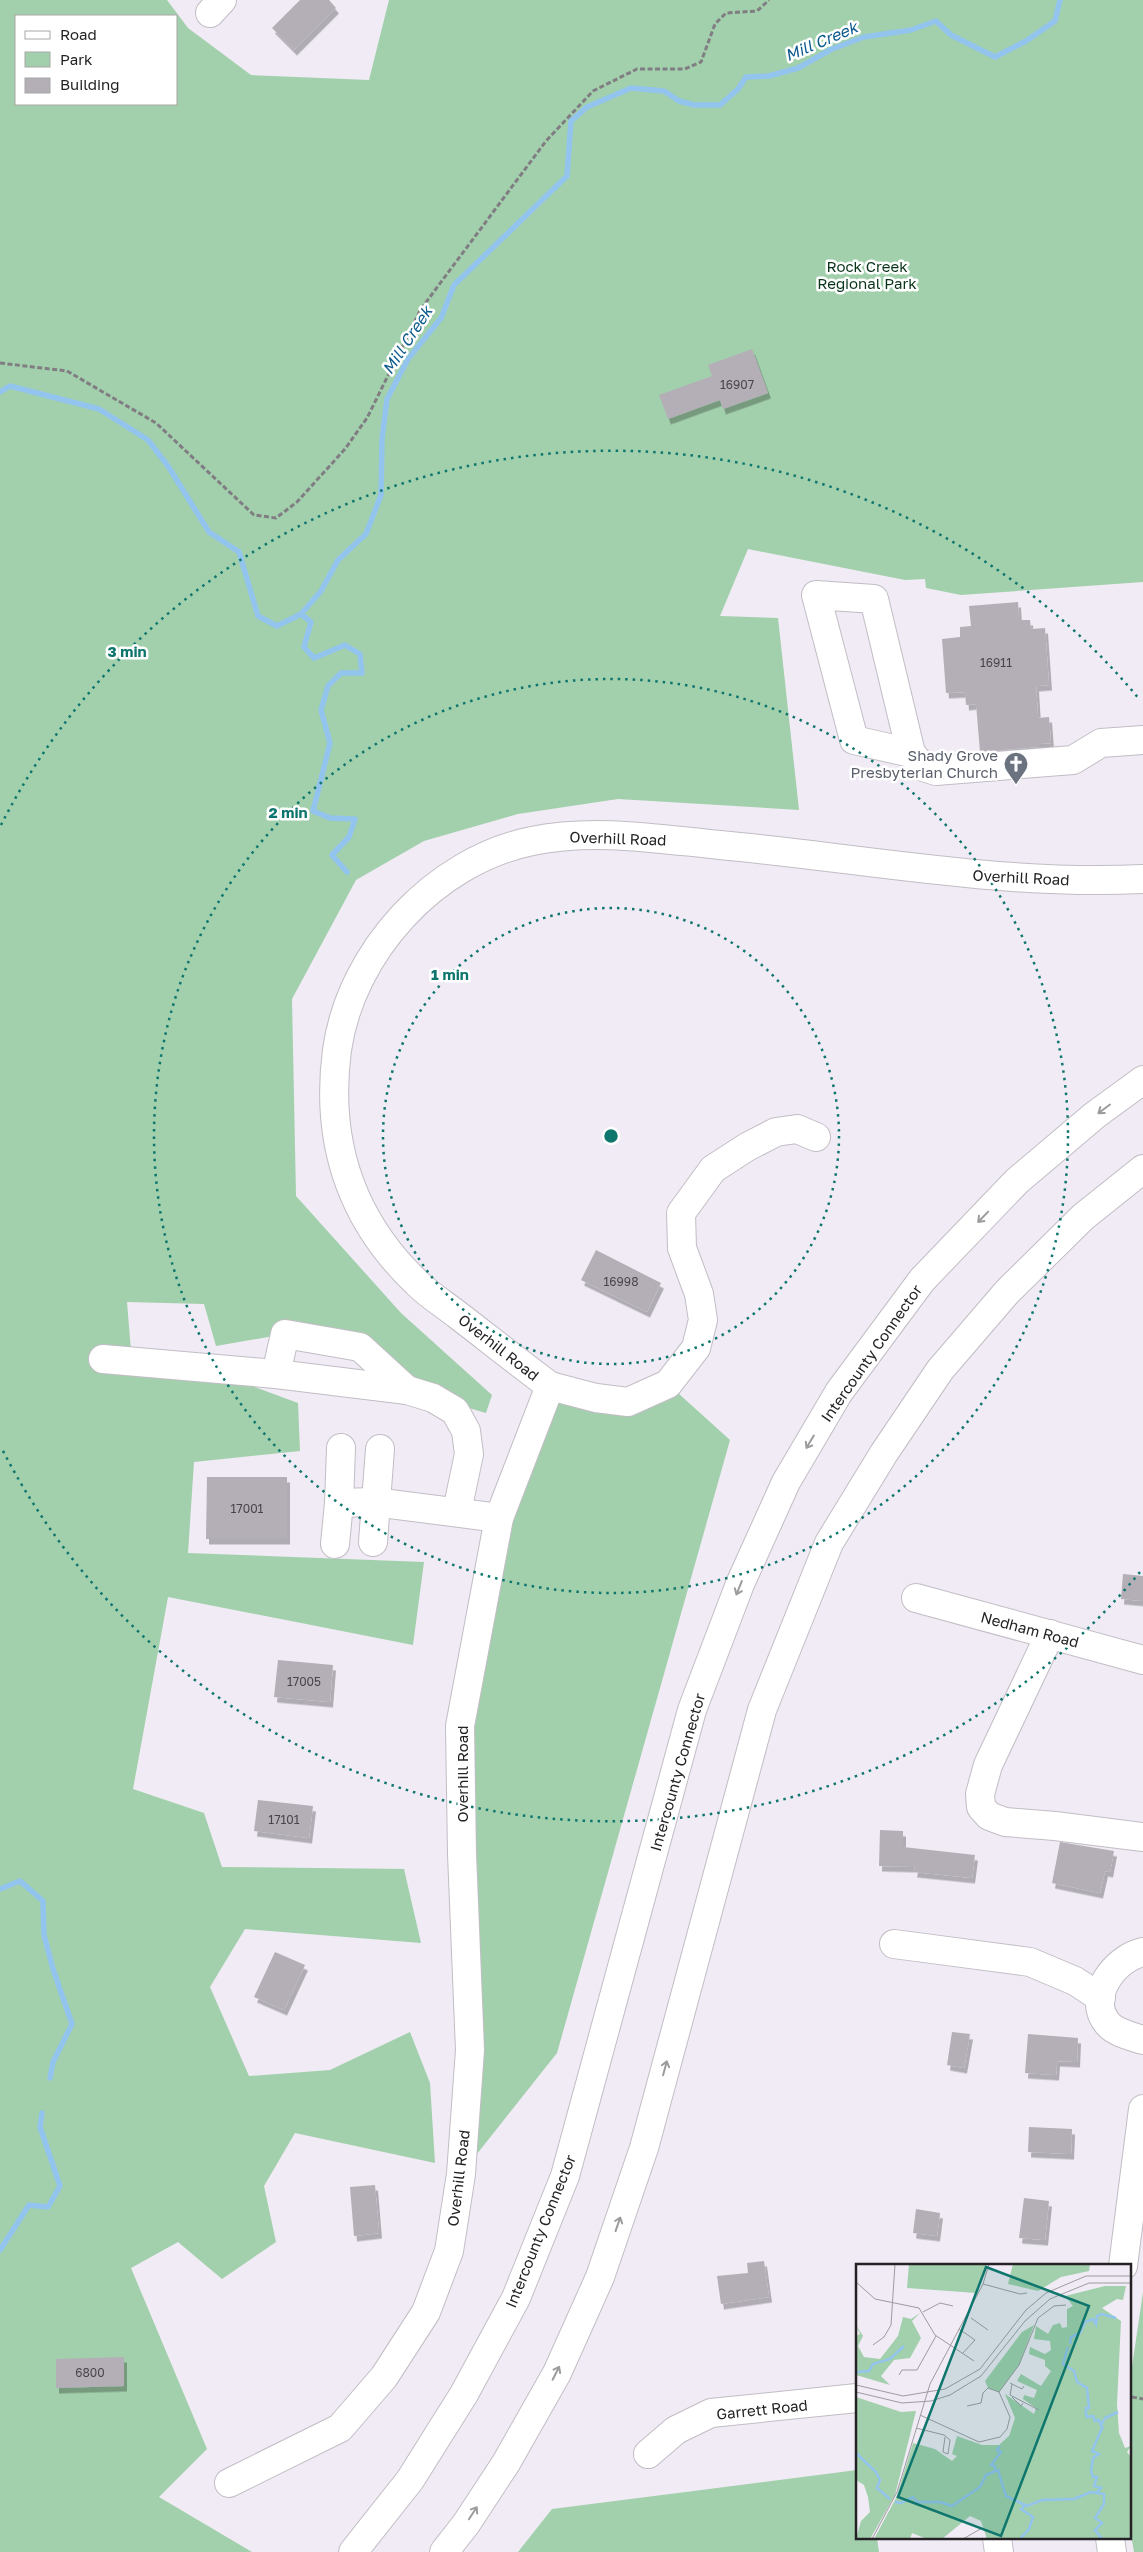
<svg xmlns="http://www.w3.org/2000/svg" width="1143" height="2552" font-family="'Golos Text',sans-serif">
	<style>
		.green { fill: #a2d0ac; fill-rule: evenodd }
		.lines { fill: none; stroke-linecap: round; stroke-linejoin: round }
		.stream { stroke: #93c4ee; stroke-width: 5.5 }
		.building { fill: #b4afb7; filter: url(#shadow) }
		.minor-casing { stroke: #c2bdc5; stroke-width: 30 }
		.major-casing { stroke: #c2bdc5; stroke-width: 30 }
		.highway-casing { stroke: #c2bdc5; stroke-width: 30 }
		.path { stroke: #807d83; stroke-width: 3; stroke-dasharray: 5 2.5; stroke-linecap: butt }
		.minor { stroke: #fff; stroke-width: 28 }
		.major { stroke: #fff; stroke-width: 28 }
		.highway { stroke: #fff; stroke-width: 28 }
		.oneway { stroke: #9c9c9d }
		.ring { fill: none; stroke: #0f766e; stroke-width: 2.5; stroke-dasharray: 2.5 5 }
		.labels { text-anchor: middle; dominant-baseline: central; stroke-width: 5; stroke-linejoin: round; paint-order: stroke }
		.number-label { font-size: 12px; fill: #48454a }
		.park-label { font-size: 15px; fill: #0a3419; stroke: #fff }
		.worship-label { font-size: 15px; fill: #5b616d; stroke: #fff; text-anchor: end }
		.street-label { font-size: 15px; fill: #242225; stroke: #fff }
		.water-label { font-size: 16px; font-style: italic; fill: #0c5a8e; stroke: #fff }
		.inset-river { fill: none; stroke: #93c4ee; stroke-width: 2.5 }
		.inset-road { fill: none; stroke: #9e9ba1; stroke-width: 1 }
		.view { fill: #0f766e; fill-opacity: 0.15; stroke: #0f766e; stroke-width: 2.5 }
		.inset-edge { fill: none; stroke: #242225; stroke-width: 2.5 }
		.centre { fill: #0f766e; stroke: #fff; stroke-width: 2.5 }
		.ring-label { font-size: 15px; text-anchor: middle; font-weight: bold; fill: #0f766e; stroke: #fff; stroke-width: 5; stroke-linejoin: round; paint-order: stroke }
	</style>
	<defs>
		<filter id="shadow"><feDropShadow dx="3" dy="5.5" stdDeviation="0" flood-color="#0004"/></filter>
	</defs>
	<rect width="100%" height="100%" fill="#f0ebf4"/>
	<g class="green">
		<path d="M0 0H167L188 28 251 75 369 80 389 0H1143V582L961 595 926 588 925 579 905 580 748 549 720 616 778 618 799 810 618 799 518 814 424 841 356 880 292 999 296 1196 401 1313 492 1395 486 1413 407 1390 359 1347 285 1334 216 1346 204 1304 127 1302 133 1375 233 1379 298 1403 300 1451 194 1462 188 1553 424 1562 413 1645 168 1597 133 1789 204 1813 222 1867 404 1869 421 1943 245 1929 210 1987 249 2076 330 2070 410 2032 430 2083 435 2163 295 2133 264 2186 276 2242 222 2279 178 2242 131 2268 207 2449 159 2497 252 2552H0ZM16 16H176V104H16Z"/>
		<polygon points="668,1384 730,1440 557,2053 461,2174 460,1726 499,1518 550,1386 596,1398"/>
		<polygon points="1143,2292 1143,2552 1134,2552 1129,2523 1129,2387"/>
		<polygon points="857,2470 857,2538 877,2538 879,2552 518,2552 552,2509"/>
	</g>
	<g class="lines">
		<g class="stream">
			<polyline points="0,392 10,386 99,409 148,440 168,466 209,532 239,552 258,616 277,626 301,614 321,591 338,560 366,534 381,495 382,439 387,399 408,359 441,318 454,285 567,176 571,121 587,107 631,88 664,91 679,101 694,105 720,105 738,89 746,77 769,76 798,68 832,49 864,37 911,30 936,21 951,35 995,57 1026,41 1055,21 1060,0"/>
			<polyline points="301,614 311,622 304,647 314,658 345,645 360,654 362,673 341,673 328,686 321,710 330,743 313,811 330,818 355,819 349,837 332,855 347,872"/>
			<polyline points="0,1889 20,1881 43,1901 44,1935 53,1969 72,2024 53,2062 50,2078"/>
			<polyline points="0,2250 29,2205 48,2207 60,2186 40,2127 42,2113"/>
		</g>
	</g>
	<g class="building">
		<polygon points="300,0 329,0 336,8 294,50 272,28"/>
		<polygon points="752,349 768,393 723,409 720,400 668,419 659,395 712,376 708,365"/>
		<polygon points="1018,602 1019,620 1030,620 1031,629 1045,628 1049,685 1036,686 1038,718 1049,717 1051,743 1039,744 1039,747 980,752 976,704 966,705 965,692 946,693 942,639 960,637 960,627 971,626 969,606"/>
		<polygon points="596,1250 661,1283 647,1312 581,1280"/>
		<polygon points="207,1477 287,1477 287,1539 206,1539"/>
		<polygon points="1123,1574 1143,1576 1143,1601 1121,1599"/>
		<polygon points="278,1660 333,1665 330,1702 274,1697"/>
		<polygon points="258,1800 313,1806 309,1838 254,1831"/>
		<polygon points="880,1830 903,1831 903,1847 975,1855 972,1878 914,1872 915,1867 879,1866"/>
		<polygon points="1060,1842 1114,1851 1110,1872 1105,1871 1100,1893 1052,1883"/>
		<polygon points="275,1952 305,1965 284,2010 254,1997"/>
		<polygon points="952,2032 970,2034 964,2068 947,2065"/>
		<polygon points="1028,2034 1078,2038 1077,2062 1057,2061 1056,2075 1025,2073"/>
		<polygon points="1029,2127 1072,2129 1071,2154 1028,2152"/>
		<polygon points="375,2185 379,2233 354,2236 350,2187"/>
		<polygon points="1024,2198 1049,2201 1045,2240 1019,2238"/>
		<polygon points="916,2209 940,2213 937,2236 913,2233"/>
		<polygon points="764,2261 769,2297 721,2304 717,2276 748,2273 747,2263"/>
		<polygon points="124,2357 124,2386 56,2388 56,2359"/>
	</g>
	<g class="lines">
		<defs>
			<g id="minor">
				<polyline points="210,13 222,0"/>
				<polyline points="911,753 854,740 816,595 874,599 911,753 923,767 936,771 1073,760 1101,743 1143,740"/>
				<polyline points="103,1359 276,1374 407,1390 433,1398 455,1411 466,1431 469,1454 457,1511"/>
				<polyline points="276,1374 285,1334 360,1347 407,1390"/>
				<polyline points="550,1386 596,1398 628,1402 668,1384 696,1348 703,1320 699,1294 682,1248 681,1213 713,1169 747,1147 776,1132 797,1129 816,1137"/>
				<polyline points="339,1503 341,1448"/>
				<polyline points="373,1542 380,1449"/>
				<polyline points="335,1544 339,1503 374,1502 499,1518"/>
				<polyline points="916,1598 1143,1660"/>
				<polyline points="1050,1634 988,1765 980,1794 981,1807 989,1816 1005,1822 1055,1826 1143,1837"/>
				<polyline points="894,1944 1030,1962 1075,1981 1101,1998"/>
				<path d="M1143 1952C1115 1958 1085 1997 1108 2024 1116 2033 1131 2036 1143 2040"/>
				<polyline points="648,2454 676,2430 711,2413 857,2398"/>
				<path d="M229 2483 340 2428 384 2377 426 2312 449 2251 461 2174 470 2050 462 1854 460 1726 499 1518 550 1386C519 1363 489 1339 459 1316 445 1305 429 1295 417 1283 350 1219 325 1141 337 1050 351 952 434 861 532 841 594 828 658 839 720 845 861 858 1001 886 1143 879"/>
				<polyline points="997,2538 999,2552"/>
			</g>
			<g id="major">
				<polyline points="1123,2266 1143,2109"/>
				<polyline points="1110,2538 1112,2552"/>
			</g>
			<g id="highway">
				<polyline points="353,2552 410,2480 464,2394 516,2298 565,2176 692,1710 740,1584 786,1482 839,1392 922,1280 1017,1181 1095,1115 1143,1080"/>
				<polyline points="444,2552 466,2524 506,2463 557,2373 600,2277 644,2148 762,1710 829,1543 884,1453 940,1370 1007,1292 1083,1217 1143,1169"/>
			</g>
		</defs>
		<use href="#minor" class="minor-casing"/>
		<use href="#major" class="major-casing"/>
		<use href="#highway" class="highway-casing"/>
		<g class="path">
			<polyline points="0,363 67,371 156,423 254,515 276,518 297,502 345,449 367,418 421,309 546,141 593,91 637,69 685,69 701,62 715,24 726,13 757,11 769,0"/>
			<polyline points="1132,2397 1143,2399"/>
		</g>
		<use href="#minor" class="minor"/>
		<use href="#major" class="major"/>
		<use href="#highway" class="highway"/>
	</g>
	<defs><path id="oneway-shaft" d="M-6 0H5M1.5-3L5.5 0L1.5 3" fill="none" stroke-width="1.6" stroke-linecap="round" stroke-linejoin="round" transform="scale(1.25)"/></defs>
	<g class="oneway">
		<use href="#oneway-shaft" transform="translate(1104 1109) rotate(143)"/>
		<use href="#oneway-shaft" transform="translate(983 1217) rotate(134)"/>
		<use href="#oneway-shaft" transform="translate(810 1442) rotate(121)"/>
		<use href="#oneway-shaft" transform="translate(739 1588) rotate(112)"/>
		<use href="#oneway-shaft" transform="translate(665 2068) rotate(-75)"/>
		<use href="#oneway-shaft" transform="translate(618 2224) rotate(-71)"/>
		<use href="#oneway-shaft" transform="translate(556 2373) rotate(-63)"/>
		<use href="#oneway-shaft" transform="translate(473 2513) rotate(-57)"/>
	</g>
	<g class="ring">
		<circle cx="611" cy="1136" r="228"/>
		<circle cx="611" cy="1136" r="457"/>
		<path d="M1140 1572A685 685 0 0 1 1 1447M1 825A685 685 0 0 1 1140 700"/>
	</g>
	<defs>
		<symbol id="church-pin" viewBox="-11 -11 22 30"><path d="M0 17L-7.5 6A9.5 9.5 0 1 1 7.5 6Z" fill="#6b7280" stroke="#fff"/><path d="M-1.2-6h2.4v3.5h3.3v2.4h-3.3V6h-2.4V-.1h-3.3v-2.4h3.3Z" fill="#fff"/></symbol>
	</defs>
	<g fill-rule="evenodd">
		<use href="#church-pin" x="1002" y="750" width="28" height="38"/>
	</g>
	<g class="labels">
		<g class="number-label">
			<text x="737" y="384">16907</text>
			<text x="996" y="662">16911</text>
			<text x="621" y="1281">16998</text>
			<text x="247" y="1508">17001</text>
			<text x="304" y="1681">17005</text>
			<text x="284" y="1819">17101</text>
			<text x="90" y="2372">6800</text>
		</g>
		<g class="park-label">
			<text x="867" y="266">Rock Creek<tspan x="867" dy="17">Regional Park</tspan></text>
		</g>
		<g class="worship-label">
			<text x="998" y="755">Shady Grove<tspan x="998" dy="17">Presbyterian Church</tspan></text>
		</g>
		<g class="street-label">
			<text transform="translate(618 838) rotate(2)">Overhill Road</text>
			<text transform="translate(1021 877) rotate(3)">Overhill Road</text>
			<text transform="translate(499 1347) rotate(38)">Overhill Road</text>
			<text transform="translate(871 1353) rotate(-55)">Intercounty Connector</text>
			<text transform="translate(1030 1629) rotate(15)">Nedham Road</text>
			<text transform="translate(677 1772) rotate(-74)">Intercounty Connector</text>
			<text transform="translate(462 1774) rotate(-90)">Overhill Road</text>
			<text transform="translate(458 2178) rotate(-83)">Overhill Road</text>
			<text transform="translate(540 2231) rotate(-68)">Intercounty Connector</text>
			<text transform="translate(762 2409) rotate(-6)">Garrett Road</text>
		</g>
		<g class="water-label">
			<text transform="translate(821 41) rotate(-23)">Mill Creek</text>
			<text transform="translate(407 340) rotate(-57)">Mill Creek</text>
		</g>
	</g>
	<g transform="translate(856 2264)">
		<rect width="275" height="275" fill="#f0ebf4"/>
		<path d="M53 0H131L120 29 51 24ZM157 0H234L233 7 205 13 182 27 152 20ZM249 22H270L267 36 261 35 246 44 265 57 261 140 263 169 269 184 275 182 271 188 275 193V275H131L125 257 114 252 86 275H71L56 269 54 275H18L40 234 57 179 79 185 96 197 101 192 96 190 101 172 126 181H143L153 172 159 154 149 130 178 150 180 144 167 135 168 131 178 134 181 126 161 117 165 110 185 122 195 107 189 102V96L173 90 174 83 189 90 195 86 194 77 178 75 180 62 192 70 197 61 204 59 206 64 211 63V45L217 42 209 32ZM64 49 56 57 65 74 54 94 38 96 25 112 34 121 0 111V72L4 70 0 61 7 72 2 82 8 93 24 95 42 72 47 53 55 55ZM178 61 163 101 143 128 132 124 129 117 166 68ZM0 133 45 148 60 147 39 231 14 275H0L5 257 14 248 12 233 8 221 0 216Z" fill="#a2d0ac"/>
		<path class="inset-river" d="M214 80 215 73 224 69 229 58 237 55 240 60 241 52 246 50 260 54M212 83 207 100 218 107 221 118 231 124 233 144H230V150L231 153 237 152 239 157 243 156 246 164 236 187 243 190 237 194 235 207 237 213H241L238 222 245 224 241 228M0 108 13 107 17 100 34 95 48 82M247 165 245 161 249 154 262 148M0 189 20 208 24 216 21 224 34 235M139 206V202L135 201 145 188 141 186 144 182M39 238 45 239 57 233 61 238H84L96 242 124 223 130 211 142 206 150 232 171 242 186 236 218 235 235 228 248 230V240L239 254 246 259 239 266 246 275M164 275 173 265 177 253 165 245 169 241"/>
		<path class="inset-road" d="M0 18 19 35 63 44 79 71 118 97M127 20 164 30 171 29M67 48 84 39 97 42M115 54 132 66M103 65 119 76 107 89M17 81 28 73 35 61 39 0M43 111 46 106H61L80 72M154 119 166 125 168 122M156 120 154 131 183 146M0 121 47 132 89 125 124 105 170 46 190 29 230 12H275M0 128 46 139 75 137 94 131 125 112 169 57 194 35 233 19H275M156 133 165 142 167 139M111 142 125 139 127 129 132 124 143 128M64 151 123 178 144 173 151 165 154 153 143 128 163 101 182 54 198 42 210 41M60 164 88 171 94 176 92 190 87 188 89 173M16 275 41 228 74 120 127 20 133 0M107 275 126 264"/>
		<path class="view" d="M130 3 233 42 145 272 42 233Z"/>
		<rect width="275" height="275" class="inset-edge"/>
	</g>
	<circle cx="611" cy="1136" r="8" class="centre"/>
	<g class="ring-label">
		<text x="127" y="657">3 min</text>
		<text x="288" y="818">2 min</text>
		<text x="450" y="980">1 min</text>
	</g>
	<rect x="15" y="15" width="162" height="90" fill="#ffffff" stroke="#a7a7a8"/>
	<rect x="25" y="31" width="25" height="8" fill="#ffffff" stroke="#a7a7a8"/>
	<text x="60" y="40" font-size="15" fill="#242225">Road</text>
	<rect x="25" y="52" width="25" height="15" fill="#a2d0ac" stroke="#a7a7a8"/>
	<text x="60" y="65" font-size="15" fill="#242225">Park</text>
	<rect x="25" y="78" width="25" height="15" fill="#b4afb7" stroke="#a7a7a8"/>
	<text x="60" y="90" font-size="15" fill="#242225">Building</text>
</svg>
